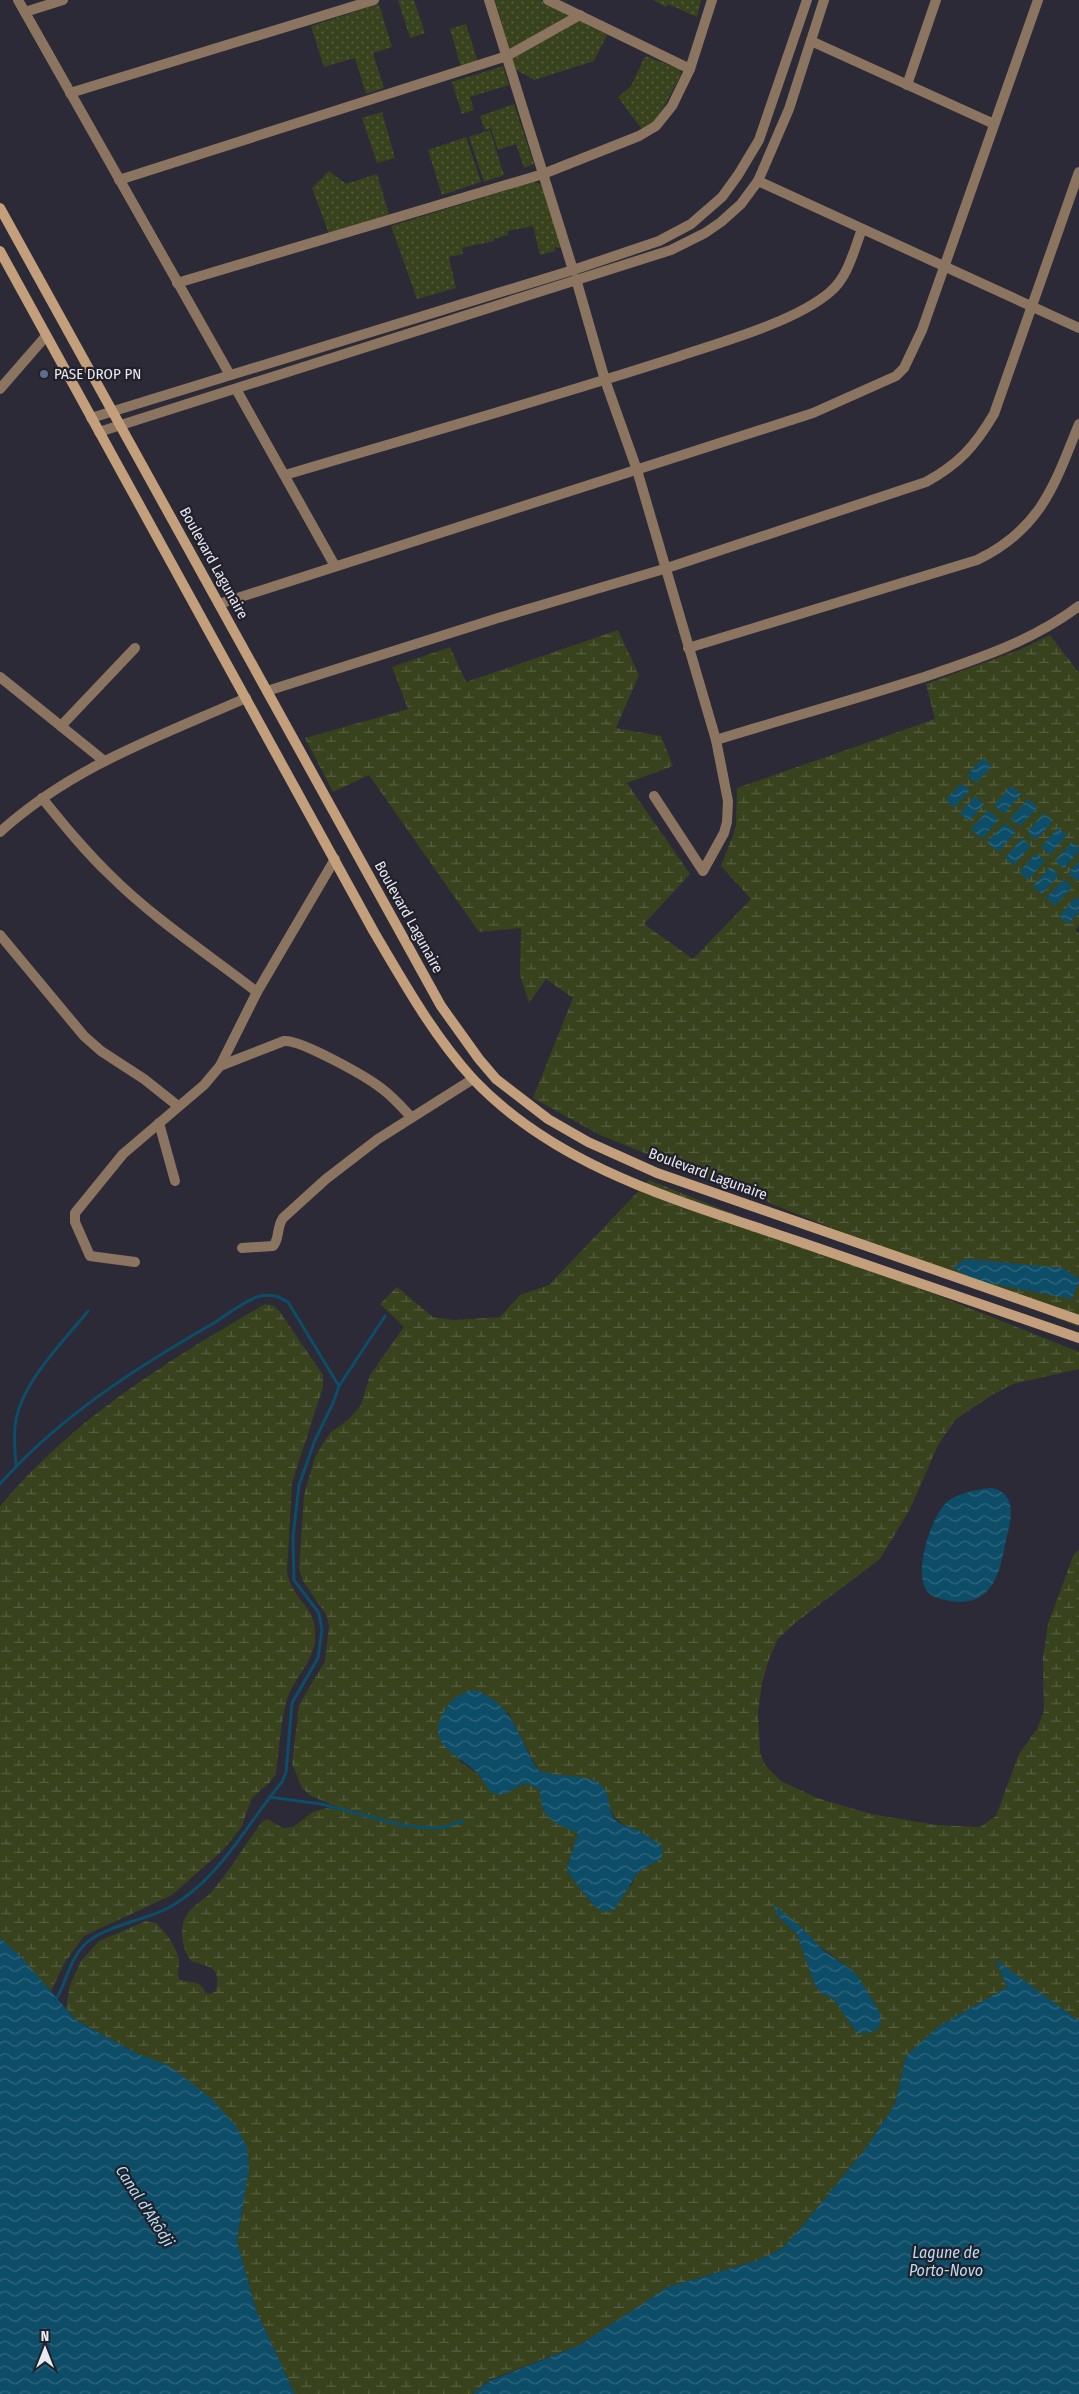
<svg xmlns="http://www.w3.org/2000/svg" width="1079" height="2394" font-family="'Fira Sans Condensed',sans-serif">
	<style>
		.grass { fill: url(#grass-dots) }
		.wetland { fill: url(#wetland-marsh); fill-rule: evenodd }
		.water { fill: url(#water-waves) }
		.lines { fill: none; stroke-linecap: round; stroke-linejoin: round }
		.stream { stroke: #0d4d68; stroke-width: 3 }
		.minor { stroke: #8c7560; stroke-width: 10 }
		.tertiary { stroke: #8c7560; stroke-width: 10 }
		.secondary { stroke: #c39f7c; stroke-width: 10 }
		.service-dot { fill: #5c6f8a; stroke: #21202b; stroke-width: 2 }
		.labels { text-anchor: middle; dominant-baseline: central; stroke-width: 4.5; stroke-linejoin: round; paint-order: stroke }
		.poi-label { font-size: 15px; fill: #e9e9f1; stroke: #21202b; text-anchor: start }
		.street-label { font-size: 15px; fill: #e9e9f1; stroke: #21202b }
		.water-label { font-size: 16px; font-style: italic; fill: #b6ddf2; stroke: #21202b }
	</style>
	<defs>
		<pattern id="grass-dots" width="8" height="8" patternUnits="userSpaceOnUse" patternTransform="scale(1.25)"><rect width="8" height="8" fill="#38431e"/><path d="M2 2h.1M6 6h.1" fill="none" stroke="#555e3f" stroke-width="1.8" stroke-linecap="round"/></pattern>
		<pattern id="wetland-marsh" width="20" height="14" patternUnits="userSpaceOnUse" patternTransform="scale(1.25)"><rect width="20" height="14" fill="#38431e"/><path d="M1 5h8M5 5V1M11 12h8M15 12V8" fill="none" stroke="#555e3f"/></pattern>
		<pattern id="water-waves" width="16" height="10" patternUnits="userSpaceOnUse" patternTransform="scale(1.25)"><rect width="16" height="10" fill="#0d4d68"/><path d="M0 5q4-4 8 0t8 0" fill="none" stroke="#30677e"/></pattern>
	</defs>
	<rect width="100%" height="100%" fill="#2b2a36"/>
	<g class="grass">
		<polygon points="398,0 414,0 425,33 410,38"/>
		<polygon points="495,0 540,0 607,35 594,61 534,80 515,69"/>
		<polygon points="653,0 701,0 697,17 668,4 666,7"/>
		<polygon points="379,4 392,47 373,53 384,88 366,94 355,58 324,67 311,26"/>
		<polygon points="466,24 478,62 461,67 450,29"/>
		<polygon points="645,56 680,69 681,75 656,121 643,131 618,97 631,86"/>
		<polygon points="503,66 509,85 470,97 474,110 462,114 452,82"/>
		<polygon points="514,104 534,164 524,168 516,144 498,150 491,128 485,130 480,116"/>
		<polygon points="382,112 395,158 377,163 362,118"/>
		<polygon points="490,130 504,175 484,182 469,137"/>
		<polygon points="466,137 481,182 442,195 428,150"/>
		<polygon points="329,171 346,184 377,174 389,214 329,234 312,188"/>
		<polygon points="533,182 541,184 563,248 555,247 555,251 540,255 533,226 508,231 508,235 494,239 494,241 462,248 463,254 449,257 456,288 417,299 391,226"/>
	</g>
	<g class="wetland">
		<polygon points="618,630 639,675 616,728 661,736 673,766 627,783 690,874 644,924 693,959 751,899 721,866 736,827 737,788 935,719 926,684 1019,650 1050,635 1079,673 1079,848 1072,842 1064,869 1079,851 1079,861 1068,873 1078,881 1079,879 1079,899 1077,897 1068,924 1079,912 1079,925 1075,930 1079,934 1079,1279 1063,1268 1072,1299 1079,1282 1079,1327 600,1135 533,1098 573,998 546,979 529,1003 520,975 521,928 479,932 369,775 333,792 305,738 408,709 392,667 450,647 466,682"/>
		<path d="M649 1180 1079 1352V1369L1013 1384 992 1395 956 1419 938 1445 910 1509 880 1559 795 1623 778 1639 769 1659 762 1683 758 1712 760 1752 765 1765 781 1781 817 1798 871 1814 936 1825 980 1827 996 1816 1019 1754 1037 1729 1044 1711 1043 1658 1048 1624 1074 1554 1079 1549V2021L995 1960 1007 1987 938 2027 906 2056 895 2104 866 2148 800 2229 780 2250 756 2261 668 2287 580 2345 489 2380 472 2394H295L256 2310 237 2241 243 2206 169 2067 134 2052 76 2020 66 2008 70 1985 81 1961 99 1941 146 1921 156 1923C165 1932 177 1947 179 1960 180 1968 176 1973 180 1980 193 1983 200 1980 206 1993L210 1994 216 1991C221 1966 211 1968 191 1961 184 1951 180 1937 183 1924 187 1907 203 1902 213 1890 231 1869 245 1845 261 1823L267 1819 283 1828 293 1827 313 1812 326 1808 350 1812 311 1796 302 1788 292 1764 299 1705 325 1661 329 1626 327 1616 303 1581 299 1569 304 1495 315 1457 322 1445 330 1433 349 1419 361 1405 370 1375 404 1327 380 1304 397 1287 433 1317 454 1320 500 1317 520 1295 549 1285ZM508 1712 538 1770 547 1774 564 1776 607 1796C612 1826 627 1825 651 1838L658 1861 644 1868 637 1874 631 1886 595 1907 569 1874 567 1868 578 1833C568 1822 541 1785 528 1784 522 1783 516 1788 510 1791L482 1779 478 1774 459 1761ZM778 1916 852 1970V2025L834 2000 820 1992 814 1983 797 1934Z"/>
		<path d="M265 1304 274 1306 280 1312 323 1375V1387L292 1483 287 1571C291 1597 311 1605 314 1624 320 1656 300 1669 289 1694 281 1714 279 1752 276 1774L270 1782 252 1798 241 1828 223 1850 172 1895 84 1936 65 1962 51 1991 0 1938V1506C75 1417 166 1362 265 1304Z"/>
	</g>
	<g class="water">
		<polygon points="983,758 992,766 976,783 967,775"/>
		<polygon points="961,783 970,790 954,808 946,800"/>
		<polygon points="1011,786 1021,794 1004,814 994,805"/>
		<polygon points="975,796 984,804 969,821 960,813"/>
		<polygon points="1028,799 1038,807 1020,826 1010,818"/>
		<polygon points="988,810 999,819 982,839 971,829"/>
		<polygon points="1044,813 1053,821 1036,840 1027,832"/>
		<polygon points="1005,823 1016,832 998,852 987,842"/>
		<polygon points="1058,828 1067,835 1050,855 1041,847"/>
		<polygon points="1022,838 1031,846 1014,865 1005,858"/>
		<polygon points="1072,842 1079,848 1079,851 1064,869 1055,861"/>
		<polygon points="1036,853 1045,861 1028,880 1019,872"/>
		<polygon points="1079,861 1079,879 1077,881 1068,873"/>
		<polygon points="1050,867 1059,875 1042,894 1033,886"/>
		<polygon points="1064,879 1072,887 1055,906 1046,898"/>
		<polygon points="1076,897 1079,899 1079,912 1068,924 1059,916"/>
		<polygon points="965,1259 1063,1268 1079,1279 1079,1282 1072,1299 978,1281 953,1268"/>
		<path d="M993 1488C999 1490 1005 1493 1008 1499 1014 1512 1009 1527 1006 1540 1000 1572 993 1608 950 1601 944 1600 934 1598 929 1593 911 1577 931 1516 947 1502 956 1494 981 1488 993 1488Z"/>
		<path d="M475 1690C515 1705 517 1737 538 1770 556 1779 586 1772 601 1785 612 1794 606 1813 618 1822 622 1825 628 1826 633 1828 643 1833 653 1839 662 1846V1857L658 1861 644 1868 637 1874 615 1909 605 1912 595 1907 569 1874 567 1868 578 1833C555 1823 540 1819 540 1790 516 1774 516 1797 497 1794 486 1792 486 1783 479 1775 461 1754 422 1746 445 1710 452 1698 462 1692 475 1690Z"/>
		<polygon points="773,1904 803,1929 824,1951 852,1970 860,1979 880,2013 881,2023 877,2030 867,2033 857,2033 834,2000 820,1992 814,1983 797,1934 778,1916"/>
		<polygon points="0,1938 21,1957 76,2020 134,2052 169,2066 212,2099 236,2126 247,2147 249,2168 237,2241 256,2310 295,2394 0,2394"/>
		<polygon points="995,1959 1079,2021 1079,2394 472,2394 489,2381 580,2345 668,2287 756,2261 780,2250 800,2229 866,2148 895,2104 906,2056 938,2027 1007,1987"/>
	</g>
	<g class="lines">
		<g class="stream">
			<path d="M16 1466C15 1451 13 1435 16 1420 23 1381 63 1342 88 1311"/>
			<path d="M0 1484C59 1417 137 1367 214 1323 226 1315 247 1299 260 1296 272 1294 278 1296 288 1302L339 1386"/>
			<polyline points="269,1797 321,1804 405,1826 440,1828 463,1821"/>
			<path d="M55 2001C67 1983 68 1961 85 1944 106 1924 153 1920 178 1902 224 1872 248 1822 282 1782L286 1772 292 1703 318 1658 322 1630 319 1613 294 1580 293 1537 299 1485 315 1440 333 1403 339 1386 385 1316"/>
		</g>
		<g class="minor">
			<polyline points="18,0 230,375"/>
			<polyline points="548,0 690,69"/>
			<polyline points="25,12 63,0"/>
			<polyline points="811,41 994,124"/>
			<polyline points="907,85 936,0"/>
			<polyline points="70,93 374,0"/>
			<polyline points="119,180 507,56 580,15"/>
			<polyline points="758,181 1079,328"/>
			<polyline points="576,279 605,380 637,470 716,740 728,801 727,822 724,833 703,871 654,796"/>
			<polyline points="177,283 543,174 639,136 656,126 672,106 690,69 712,0"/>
			<polyline points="0,389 46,336"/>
			<polyline points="236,389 335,566"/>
			<path d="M285 475C416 436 547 399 677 357 721 342 795 322 830 292 848 277 854 250 862 229"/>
			<polyline points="219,604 813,413 896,376 904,368 922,330 1038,0"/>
			<path d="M688 648 977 560C1041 529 1054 486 1079 424"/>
			<polyline points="0,677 103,760"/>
			<path d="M267 691 498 618 664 569 926 482C959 464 975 446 994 414L1079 172"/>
			<polyline points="61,726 135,648"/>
			<path d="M716 740C784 719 853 700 921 678 977 659 1031 642 1079 606"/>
			<path d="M42 798C64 825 85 851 110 875 154 919 208 954 257 992"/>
			<path d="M0 832C73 766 158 737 246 698"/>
			<polyline points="0,935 84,1036 101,1051 144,1079 178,1106"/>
			<path d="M220 1066 284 1041C300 1039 367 1077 381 1088 392 1096 402 1107 411 1117"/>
			<polyline points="159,1123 175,1181"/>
			<path d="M242 1248 273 1246C280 1239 276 1228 283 1218L326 1179 378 1139 473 1079"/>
			<polyline points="135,1262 90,1256 75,1222 75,1213 123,1154 204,1085 220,1066 257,992 335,859"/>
		</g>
		<g class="tertiary">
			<polyline points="489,0 573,270"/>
			<polyline points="91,418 573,270 659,241 691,224 722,197 738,175 759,140 807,0"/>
			<polyline points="99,432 671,250 705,233 721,222 741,204 758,181 789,109 824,0"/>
		</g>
		<g class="secondary">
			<polyline points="0,208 441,1006 479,1059 496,1079 548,1119 588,1142 657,1173 1079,1320"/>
			<path d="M0 251 374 932C404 983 433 1035 473 1079 560 1171 687 1203 803 1243 895 1274 987 1306 1079 1338"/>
		</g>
	</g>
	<circle class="service-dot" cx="44" cy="374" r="5"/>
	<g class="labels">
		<g class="poi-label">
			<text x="54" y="374">PASE DROP PN</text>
		</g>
		<g class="street-label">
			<text transform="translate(214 563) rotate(61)">Boulevard Lagunaire</text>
			<text transform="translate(409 917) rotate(61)">Boulevard Lagunaire</text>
			<text transform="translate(708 1174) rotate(20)">Boulevard Lagunaire</text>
		</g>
		<g class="water-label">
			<text transform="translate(145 2206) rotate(57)">Canal d'Akôdji</text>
			<text x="946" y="2252">Lagune de<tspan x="946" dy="18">Porto-Novo</tspan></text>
		</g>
	</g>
	<g transform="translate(45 2349)" stroke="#21202b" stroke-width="4" paint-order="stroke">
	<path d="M0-4L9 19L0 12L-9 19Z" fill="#e9e9f1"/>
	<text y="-8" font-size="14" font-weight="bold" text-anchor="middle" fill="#e9e9f1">N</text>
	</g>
</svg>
